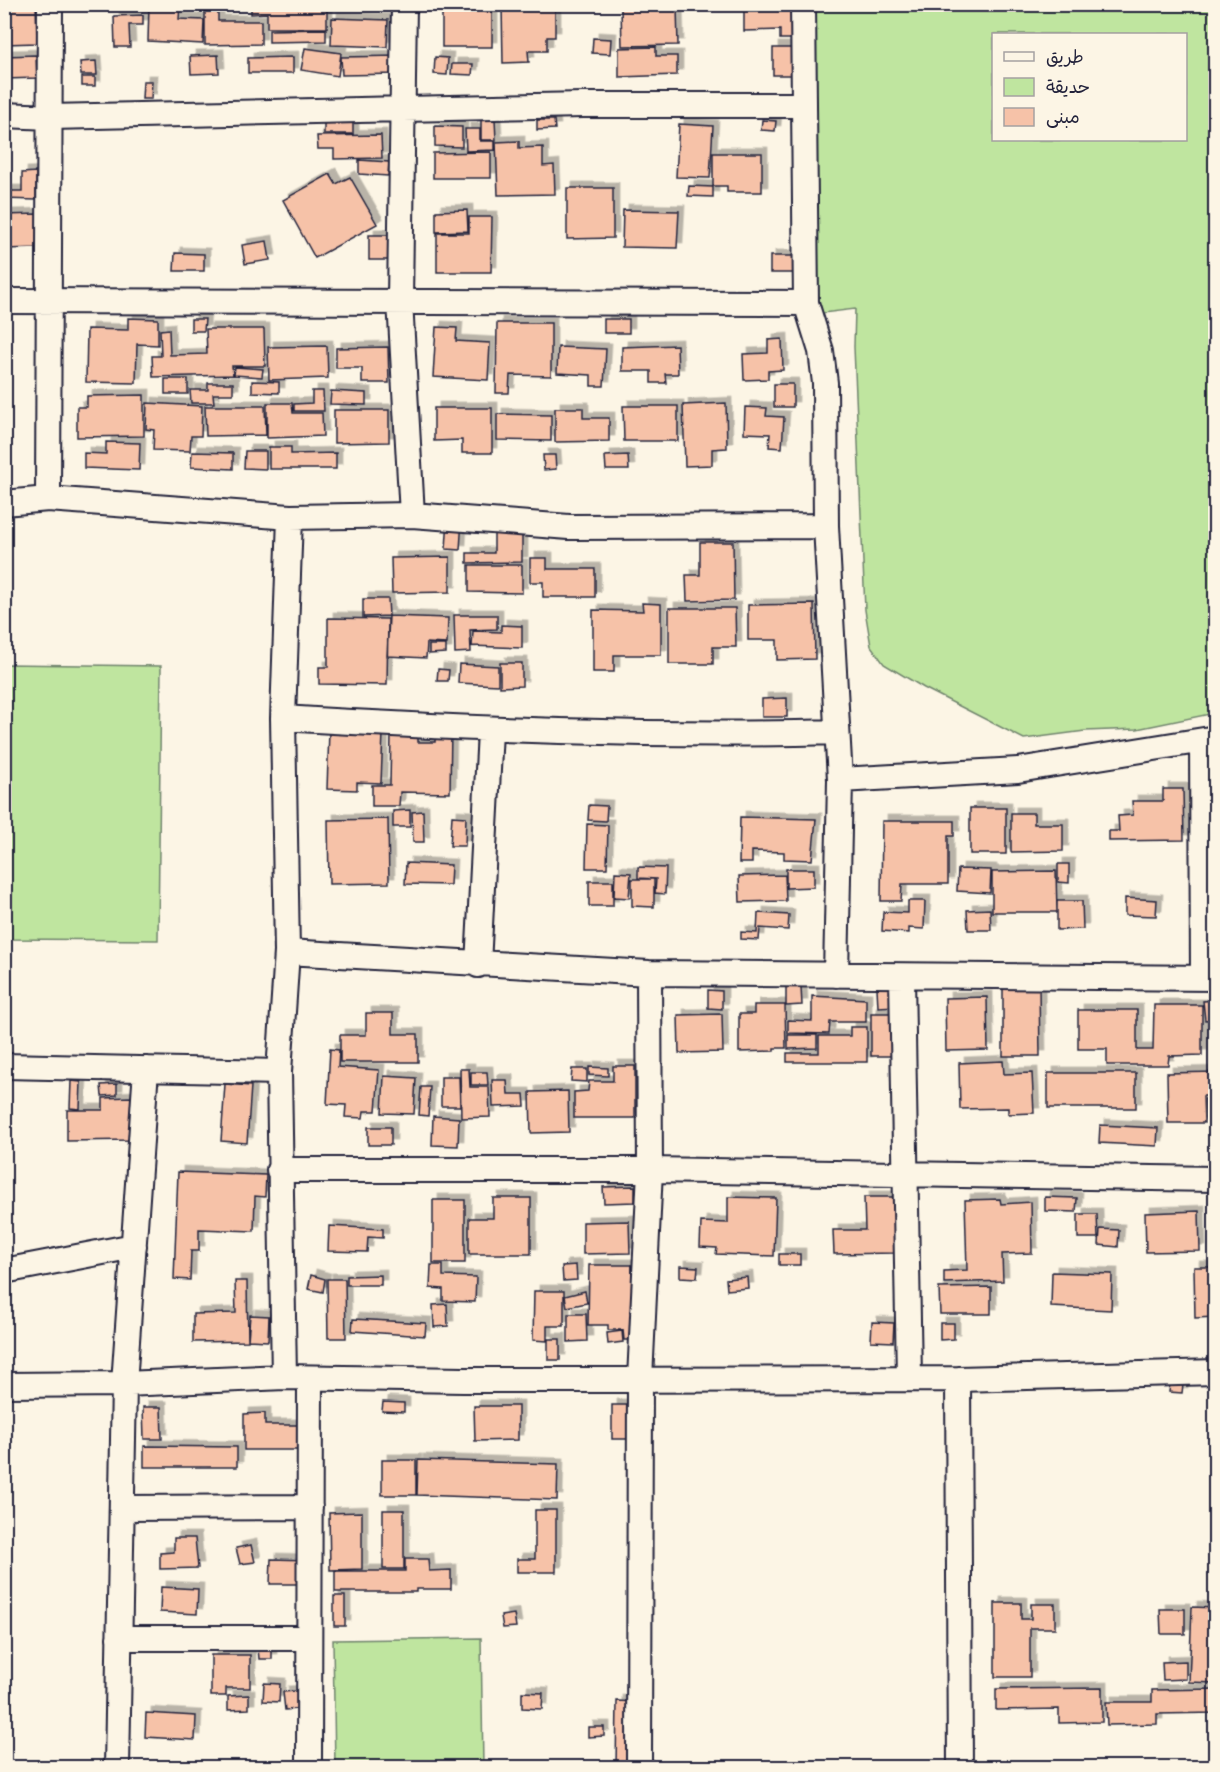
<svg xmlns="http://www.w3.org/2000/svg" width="1220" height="1772" font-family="'Architects Daughter','Playpen Sans Arabic',sans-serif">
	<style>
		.green { fill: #bfe59f; stroke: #70846d; stroke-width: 1.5; fill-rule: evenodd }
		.building { fill: #f6c2a8; stroke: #22223b; stroke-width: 1.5; filter: url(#shadow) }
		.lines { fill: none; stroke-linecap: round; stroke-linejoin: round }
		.minor-casing { stroke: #22223b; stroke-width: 28 }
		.minor { stroke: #fcf5e5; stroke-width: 24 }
	</style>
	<defs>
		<filter id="shadow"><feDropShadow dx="5.5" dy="-5.5" stdDeviation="0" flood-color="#0004"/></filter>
	</defs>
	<rect width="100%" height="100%" fill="#fcf5e5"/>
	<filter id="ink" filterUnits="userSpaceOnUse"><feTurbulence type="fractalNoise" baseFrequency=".0167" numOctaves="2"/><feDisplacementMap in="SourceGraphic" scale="12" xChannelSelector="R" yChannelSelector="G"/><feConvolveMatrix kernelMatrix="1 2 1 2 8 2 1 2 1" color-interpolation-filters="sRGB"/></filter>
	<g filter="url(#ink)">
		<!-- green -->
		<path class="green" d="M810,5H1215V713L1137,729L1085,731L1024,739L924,688L884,664L871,646L865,610L854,347L855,309L815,314ZM994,34H1186V140H994Z
			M5,664L161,666L158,940L5,939Z
			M481,1638L483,1767H335L333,1640Z"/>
		<!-- building -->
		<path class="building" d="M4,4H36L37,43L4,44Z
			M205,4H218V21H261V44L205,45Z
			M251,4L327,7V28H267V13L251,14Z
			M456,4H481V11H492V47H442V10H456Z
			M794,4L795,39H780V30L744,31V5Z
			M149,5L180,6L179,19L204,20L203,44L148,41Z
			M502,5H555V37H547V51H528L529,62L503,63Z
			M677,7L678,45L622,46L621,8Z
			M143,15V25H129L130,47H115L114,16Z
			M332,18L388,20L387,47L331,45Z
			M326,29V41L269,42V30Z
			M593,38L611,39L610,54L592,53Z
			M656,47V56H677V75L619,77V48Z
			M305,48L341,53L338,76L301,70Z
			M773,48H795V75H773Z
			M36,55L37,78L4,79V56Z
			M218,55L219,73L191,74L190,56Z
			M398,56V74L342,75L341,57Z
			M293,57V73H248V58Z
			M435,57L448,58L447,75L434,74Z
			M96,61L97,75H81L80,62Z
			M452,64H473L472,75L451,74Z
			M82,77H95V86H82Z
			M143,81H152L151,99H142Z
			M324,116H353V134H324Z
			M481,119H495L496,140H481Z
			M537,120H554L555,129L537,130Z
			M762,120L776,121L775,131L761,130Z
			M679,124L713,126L710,178L676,177Z
			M435,126L462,127V147L435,146Z
			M465,129H480V141H495V150L466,151Z
			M381,135L382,158L334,159V149H318L317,136Z
			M519,141V148L543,147V166L554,165L555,194L498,195L496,142Z
			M491,152V178H433V153Z
			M713,153H762V192H727V186H713Z
			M359,160L389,162L388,176L359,174Z
			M36,172V200L4,199V191H22V173Z
			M330,174L336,184L350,177L377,224L315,258L283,200Z
			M689,186L713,187V197L688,196Z
			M567,188H613V238L567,239Z
			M467,210L468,231L436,232V211Z
			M623,210L679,211L677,248L622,247Z
			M37,214L38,248L4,249V215Z
			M469,217H492L491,272H437V233H469Z
			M369,235H390L391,260H369Z
			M267,241L270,260L245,264L242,245Z
			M175,253L204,254V271H174Z
			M770,256H803V273H770Z
			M128,318L158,319V345L137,344L136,383L86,382L87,329L128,330Z
			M191,319H205L204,331H191Z
			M604,319H629V333H604Z
			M497,323H551V376L510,375L509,393H496Z
			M436,327L457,328L456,341L490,343L488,380L433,377Z
			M169,329L170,355L207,354L206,329H264L265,366H232L233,375L153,377L152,356H161L160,330Z
			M782,339L783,370L768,371V379L744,380L743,354L768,353V340Z
			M677,345L678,374H665L666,383H651V371H622V347Z
			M327,346L328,378L269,380L268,347Z
			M388,347L389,383H362V368H336V348Z
			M558,347L606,349L604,386H591V375L557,373Z
			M235,367L263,369L262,377L234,375Z
			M165,379H188V394H165Z
			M252,381L279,382V393L252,392Z
			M208,383H233V394H213L214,403H191L190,390H208Z
			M774,384H793V407H774Z
			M312,391H323L324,411H294V404L312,403Z
			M331,391L366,393V405L330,404Z
			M144,395V436L77,437V407H87V396Z
			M147,403L202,406L201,436H191L190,451L153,450L154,430L146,429Z
			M267,403H292L293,413H322L323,436L267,438Z
			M726,403L727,448L712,449V465L685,466L683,405Z
			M205,406H265L266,435L206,436Z
			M623,406H678V441H624Z
			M745,407L767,408L766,416L784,417L782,448L769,447L770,434L744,433Z
			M434,408H492V453H462V440L434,441Z
			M555,408H583V418H609V441L555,442Z
			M334,410H389V442L334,443Z
			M497,414L551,415V441L497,440Z
			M106,442L140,443L139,470L84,468V453L106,454Z
			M269,447H291V454L336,453V469H269Z
			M245,451H266V469L244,468Z
			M192,452L233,453V469L191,467Z
			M543,455H555L556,469L544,470Z
			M628,455L629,470H606L605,456Z
			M448,518L462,519L460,550L446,549Z
			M494,532H522V562L467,563V553H494Z
			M700,542H733L734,600L687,601L686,575H700Z
			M450,557V592L392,593L391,558Z
			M530,558H547V569H595V597H543V582H530Z
			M469,565H522V593L469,592Z
			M363,599H388L389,616L363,617Z
			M642,603L661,604V655H614V672H593V610L643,611Z
			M814,604L815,659L777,660V640H748V605Z
			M669,608H735L736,647H713V664H669Z
			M454,615H497V629L470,630L471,652L455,653Z
			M389,616L448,618L447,644L427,643L426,658L387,656Z
			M328,618L388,619L387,685L319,684V667H328Z
			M501,625L522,626V648L472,646L473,631L501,632Z
			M429,645H446V653L429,654Z
			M500,663H522V686L500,687Z
			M459,664L498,666V685L458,683Z
			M438,669L449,670L448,681H437Z
			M787,698V717H762V699Z
			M329,731L383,733L381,783L357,782V790L327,789Z
			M435,732H451L450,793L400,792L399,806H372V785H390L391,734H418V742H435Z
			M1163,789H1183L1184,840L1109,841V831H1119L1118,816L1133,815L1132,801H1163Z
			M589,805L607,806L606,821L588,820Z
			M970,808H1006V854H970Z
			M410,810V827H393V811Z
			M423,811L424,842H413L412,812Z
			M1011,813H1034V824H1063V851L1011,852Z
			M452,816L466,817L465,846H450Z
			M740,817L816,819L812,860L784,859V852L752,851V863H739Z
			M388,819L389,883L329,884L328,820Z
			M882,821H954V836H948V884H902L901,901H881Z
			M587,824L608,825L607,868H586Z
			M406,863L451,865L450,885L405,884Z
			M1058,864H1069V883L1058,882Z
			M638,867L666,868L665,894L655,893L656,879L638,878Z
			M786,869H814V887L786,888Z
			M958,869L991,870L990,893L957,891Z
			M1056,871L1057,912H992V872Z
			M615,872L631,873L629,898L614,897Z
			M785,875L786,901L740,902L739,876Z
			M632,879H654V907L632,906Z
			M589,881H613V906H589Z
			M1125,898L1157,900L1156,916L1125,915Z
			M908,901H925L924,929L909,928V933L882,931L883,912L908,913Z
			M1057,901H1082L1083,929L1057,930Z
			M990,909L991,930H968L967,910Z
			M758,913L789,915L788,930L760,928L759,940L741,939V932L757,933Z
			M1003,986H1039L1040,1056H1003Z
			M786,987H801L802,1005L786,1006Z
			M896,987L897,1006L878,1007L877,988Z
			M708,990L722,991V1009L708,1008Z
			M812,996L866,999V1022H830L829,1034L788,1033V1020L812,1021Z
			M987,997L988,1050L946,1051L945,998Z
			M1216,1000V1019L1205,1020L1203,1001Z
			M754,1005H785L786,1048H774V1051L739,1052V1014H754Z
			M1154,1005H1202V1055L1169,1056L1168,1065H1107V1049H1078V1010H1137V1050H1153Z
			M366,1013H393V1034H418V1062H340V1035H366Z
			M871,1013H895V1056H871Z
			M722,1014L723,1052L679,1053L678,1015Z
			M850,1027H867V1062H787V1053H819V1036H850Z
			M788,1035H817V1048L788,1049Z
			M330,1049L339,1050L338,1067L379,1070L376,1111H364L363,1118L345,1117L346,1105L327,1104Z
			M1003,1061L1004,1074L1032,1073L1034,1113L1008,1114V1108L960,1109L959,1063Z
			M613,1066H635V1118H574V1092L588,1091L589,1081H613Z
			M589,1067L608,1068V1076L589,1075Z
			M460,1069H469L470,1087H489L490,1117L461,1118Z
			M572,1069H587V1082L571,1081Z
			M471,1072H487L488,1085H471Z
			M1216,1072V1096H1203L1204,1123H1168L1167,1073Z
			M1048,1073H1136V1108H1048Z
			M384,1076L416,1078L414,1114L382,1113Z
			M441,1077H459L460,1106H441Z
			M492,1080H507L508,1094H524L525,1106L493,1107Z
			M71,1081L81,1082L80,1109L70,1108Z
			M117,1084V1095L102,1096L101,1085Z
			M225,1084L251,1086L247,1143L221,1141Z
			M421,1087H430L428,1116L419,1115Z
			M568,1091L569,1132L531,1133L530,1092Z
			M131,1097L132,1140L67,1141V1110H103V1098Z
			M1205,1099H1216V1119L1206,1120Z
			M433,1116L459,1118L458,1146L432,1145Z
			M1100,1125L1158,1128L1157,1146L1099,1143Z
			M368,1127H391V1145H368Z
			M178,1172L266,1175L265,1197L255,1196L254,1231L199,1229V1251H191L190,1280L174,1279Z
			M635,1186V1202L604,1203L603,1187Z
			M728,1197L776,1198L774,1256L716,1254L717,1248L700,1247L701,1222L728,1223Z
			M864,1197H894L895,1253L834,1254L833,1230H865Z
			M1045,1197L1077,1198L1076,1212L1045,1211Z
			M493,1198H531V1254H469V1218H493Z
			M1000,1199L1001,1204L1031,1202L1032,1253L1002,1254L1003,1281L944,1283V1271L967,1270L965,1200Z
			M433,1200H465V1263H433Z
			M1199,1211L1200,1251L1146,1252L1145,1213Z
			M1078,1214H1097L1098,1238H1078Z
			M629,1221L630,1253L583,1254V1222Z
			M329,1226L383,1229V1238L368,1237L367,1252L328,1251Z
			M1100,1229L1119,1230L1118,1247L1099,1245Z
			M779,1254H800V1265H779Z
			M431,1265H443V1276L476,1277L475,1302L443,1301V1289L430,1288Z
			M576,1265L577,1280L563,1281L562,1266Z
			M589,1265H632V1340H624L623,1330H608V1325H588Z
			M680,1266L698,1267L697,1278L680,1277Z
			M1194,1267H1216V1317L1195,1318Z
			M1052,1272L1112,1274L1111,1310L1051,1307Z
			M311,1275L325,1279L323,1292L308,1289Z
			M381,1275V1285H347V1276Z
			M747,1277L748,1288L727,1290L726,1279Z
			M327,1279H345L346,1338H328Z
			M235,1281H247L248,1341L193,1342V1314L236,1313Z
			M991,1287V1314H940L939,1288Z
			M534,1291H564V1326H547V1341L533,1340Z
			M585,1291L587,1303L567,1307L565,1296Z
			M447,1304L448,1326L434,1327L433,1305Z
			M568,1314H586L587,1341L568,1342Z
			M250,1315L269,1316L268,1341L248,1340Z
			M353,1319L426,1323L425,1336L352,1331Z
			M872,1322L894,1323L893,1342L871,1341Z
			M940,1323H954V1339L940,1340Z
			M622,1331L623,1342L608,1344L607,1333Z
			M548,1339H560V1360H548Z
			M1171,1375L1184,1377L1182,1393L1169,1392Z
			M383,1402L404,1403V1412L382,1411Z
			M612,1405H644L643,1439H612Z
			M474,1406H518V1440L475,1441Z
			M143,1407H161L162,1439H144Z
			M265,1413V1425H302V1450H244V1414Z
			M144,1446L237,1447V1467H144Z
			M382,1460H416V1495H382Z
			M418,1460L558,1464L557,1500L417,1495Z
			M383,1510H404V1569H383Z
			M535,1510H556V1572H517V1559H535Z
			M362,1512V1569L330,1570L329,1513Z
			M174,1538H195L198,1568L160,1569V1553L174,1552Z
			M251,1545L255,1562L240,1564L236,1548Z
			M271,1559L310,1560V1584H270Z
			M405,1559H428L429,1571L451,1570V1589H416V1592H335V1571H405Z
			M161,1587L198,1589L197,1614L160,1612Z
			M334,1596H345V1626H334Z
			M995,1603H1021V1619H1031V1604H1055V1628H1030V1677H995Z
			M1192,1607L1216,1608V1683L1189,1682Z
			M1160,1609H1185V1634H1161Z
			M514,1614L516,1627L503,1628L501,1616Z
			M272,1647V1659H259L258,1648Z
			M211,1655H250V1688H226V1696H211Z
			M1186,1661V1679L1163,1680L1162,1662Z
			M264,1683L280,1684L279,1702L263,1701Z
			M1102,1688V1722L1059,1723V1709L996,1710V1689Z
			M1216,1689V1713L1157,1714V1724L1107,1725L1106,1702H1152V1690Z
			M309,1690L311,1708L285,1710L283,1692Z
			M522,1692L543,1693L542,1709L522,1708Z
			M249,1695V1709L228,1710V1696Z
			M617,1701L636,1702L635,1768H616Z
			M146,1713L196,1716L195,1740L145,1737Z
			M588,1727H604V1736L588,1737Z"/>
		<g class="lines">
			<!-- minor casing -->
			<g class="minor-casing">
				<path id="minor" d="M404,4L400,301L412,515
					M803,4L806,303L821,351L825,383L826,526L840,780L1018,770L1216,738
					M4,115L50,117L583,105H802
					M4,301L806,303
					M48,499L50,4
					M4,503L48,499L290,517L412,515L569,527L826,526
					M283,718C468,729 652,737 837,732
					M1202,741L1203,978
					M287,952L649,973L1216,978
					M478,965L490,731
					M836,975L840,780
					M902,977L909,1378
					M4,1066L279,1072
					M279,1170H650L1216,1179
					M4,1271L134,1246
					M284,1377L279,1072L287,952L283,718L290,517
					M958,1379L960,1768
					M4,1385L124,1384L284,1377L463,1380L958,1379L1216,1372
					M122,1508L310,1507
					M119,1638H309
					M117,1768L124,1384L146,1069
					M309,1768L310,1379
					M639,1768L640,1379L650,1170L649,973"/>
			</g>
			<!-- minor -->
			<use href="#minor" class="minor"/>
		</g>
	</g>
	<!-- margin -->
	<rect width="1220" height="1772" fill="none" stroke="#fcf5e5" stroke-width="24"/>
	<rect x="12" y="12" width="1196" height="1748" fill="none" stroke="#22223b" stroke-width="2" filter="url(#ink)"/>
	<!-- legend -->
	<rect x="992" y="33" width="195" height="108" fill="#fcf5e5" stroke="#a5a1a1" stroke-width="1.5"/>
	<rect x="1004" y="52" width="30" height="9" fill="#fcf5e5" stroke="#a5a1a1" stroke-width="1.5"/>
	<text x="1046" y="63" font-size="18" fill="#22223b">طريق</text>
	<rect x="1004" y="78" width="30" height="18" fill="#bfe59f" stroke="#a5a1a1" stroke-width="1.5"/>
	<text x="1046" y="93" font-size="18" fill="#22223b">حديقة</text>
	<rect x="1004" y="108" width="30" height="18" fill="#f6c2a8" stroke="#a5a1a1" stroke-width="1.5"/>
	<text x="1046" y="123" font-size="18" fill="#22223b">مبنى</text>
</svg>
